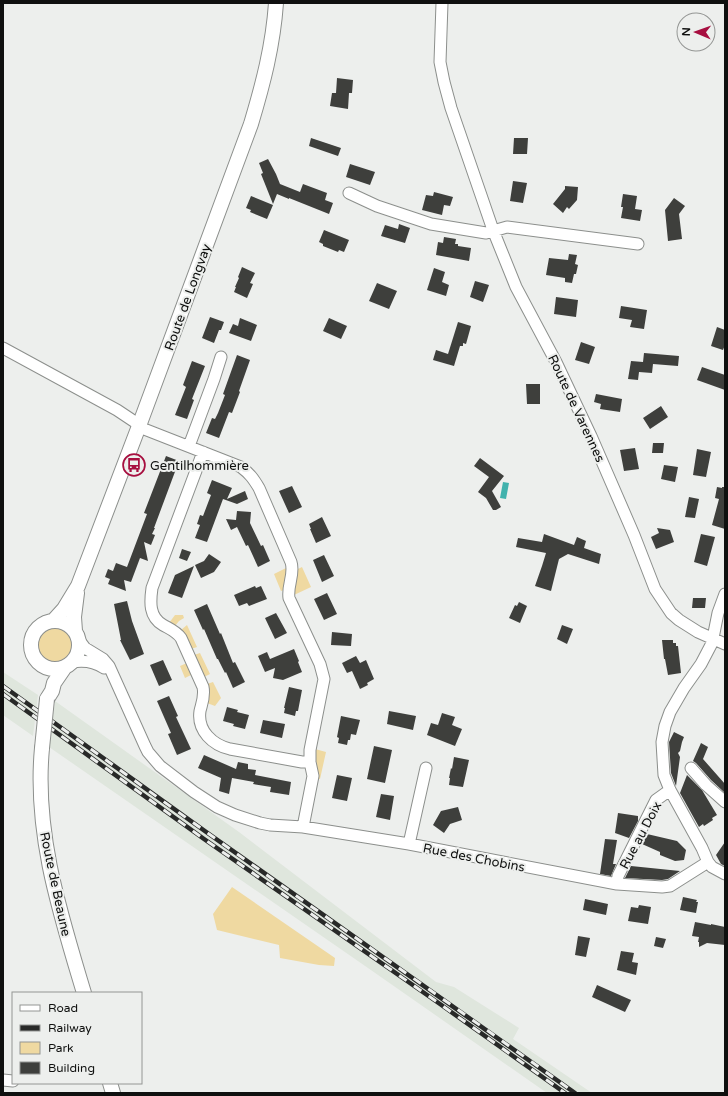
<svg xmlns="http://www.w3.org/2000/svg" width="728" height="1096" font-family="'Varela Round',sans-serif">
	<style>
		.built { fill: #dfe6dd }
		.green { fill: #efd9a1 }
		.water { fill: #41b2ad }
		.building { fill: #3e3f3c }
		.lines { fill: none; stroke-linecap: round; stroke-linejoin: round }
		.minor-casing { stroke: #8c8f8c; stroke-width: 13 }
		.tertiary-casing { stroke: #8c8f8c; stroke-width: 16 }
		.minor { stroke: #fff; stroke-width: 11 }
		.tertiary { stroke: #fff; stroke-width: 14 }
		.rail-casing { stroke: #282928; stroke-width: 4.5 }
		.rail { stroke: #edefed; stroke-width: 3; stroke-dasharray: 9; stroke-linecap: butt }
		.tertiary-bridge-casing { stroke: #8c8f8c; stroke-width: 16; stroke-linecap: butt }
		.tertiary-bridge { stroke: #fff; stroke-width: 14 }
		.labels { text-anchor: middle; stroke-width: 4; stroke-linejoin: round; paint-order: stroke }
		.street-label { font-size: 13px; fill: #0f100f; stroke: #edefed }
		.poi-label { font-size: 13px; fill: #0f100f; stroke: #edefed; text-anchor: start }
	</style>
	<rect width="100%" height="100%" fill="#edefed"/>
	<!-- built -->
	<path class="built" d="M3,672L38,695L33,736L3,715Z
		M55,701L239,832L436,982L454,987L519,1028L513,1039L592,1093H547L368,968L49,747Z"/>
	<!-- green -->
	<path class="green" d="M288,567L284,590L281,591L274,574Z
		M302,567L311,587L294,595L293,590L298,569Z
		M175,615H183L184,618L179,621L175,626L169,623Z
		M187,625L197,647L191,649L181,630Z
		M35 645a19 19 0 1 1 38 0a19 19 0 1 1-38 0Z
		M200,653L210,674L204,677L194,655Z
		M187,663L193,674L185,678L180,666Z
		M213,682L221,698L215,706L207,703V684Z
		M315,749L326,752L320,779L317,778C318,768 315,759 315,749Z
		M232,887L335,958L334,966L319,965L280,958L279,945L217,930L213,914Z"/>
	<!-- water -->
	<path class="water" d="M503,482L509,483L506,499L500,498Z"/>
	<!-- building -->
	<path class="building" d="M337,78L353,80L352,93H349L348,109L330,106L332,93H336Z
		M311,138L341,148L338,156L309,146Z
		M514,138H528L527,154H513Z
		M268,159L276,174L280,184L300,192L303,184L327,193L325,200L333,203L329,214L289,198V199L277,194L273,204L261,174L263,173L259,163Z
		M350,164L375,172L370,185L346,177Z
		M513,181L527,183L523,203L510,201Z
		M565,186L578,187L577,200L569,209L567,207L563,213L553,204L565,189Z
		M434,192L453,197L450,206L444,205L442,215L422,210L426,195L433,196Z
		M623,194L637,196L635,209L642,210L640,221L621,218L623,207H621Z
		M251,196L273,205L267,219L250,212L251,210L246,208Z
		M674,198L685,206L679,214L682,239L668,241L665,210Z
		M399,224L410,228L405,243L381,236L385,225L398,229Z
		M324,230L349,240L344,252L339,250L338,252L323,246V244L319,242Z
		M444,237L456,239L455,244H458V246L471,248L469,261L436,255L438,242L443,243Z
		M569,254L577,255L575,264L578,265L576,274H574L572,283L565,282V278L546,275L549,258L568,260Z
		M242,267L255,273L250,283L253,284L247,298L234,292L236,287H235L239,278L238,277Z
		M434,268L445,272L442,282L449,285L446,296L427,290Z
		M475,281L489,285L483,302L470,297Z
		M377,283L397,291L389,309L369,301Z
		M556,297L578,300L576,317L554,314Z
		M621,306L647,310L644,329L630,327L632,320L619,318Z
		M210,317L224,322L221,330H219L214,343L202,338Z
		M240,318L257,325L251,341L229,333L233,324L238,326Z
		M329,318L347,326L341,339L323,331Z
		M458,322L471,326L466,344L463,343V346H460L454,366L433,360L436,350L448,354Z
		M717,327L725,330V345L723,350L711,346Z
		M581,342L595,347L589,364L575,360Z
		M644,353L679,356L678,366L653,364L652,373L639,372L638,380L628,379L631,361L643,362Z
		M237,355L250,360L239,391L240,392L232,413L229,412L219,438L206,433L212,418L215,419L218,413L225,395L223,394Z
		M192,361L205,366L192,399L194,400L187,419L175,415L186,387L183,385Z
		M702,367L725,375V390L697,380Z
		M526,384H540V404H527Z
		M596,394L622,399L620,412L600,409L601,404L594,402Z
		M661,406L668,417L650,429L643,418Z
		M653,443H664L663,453H652Z
		M635,448L639,469L624,471L620,450Z
		M697,449L711,452L706,477L693,475Z
		M166,456L179,461L154,528H155L152,534L155,535L151,545L144,542L148,561L140,558L131,582L124,580L126,591L108,584L110,579L105,577L108,569L113,571L116,563L127,567L147,514L144,513Z
		M480,458L504,476L492,491L501,507L496,510H493L486,498L478,492L489,477L474,466Z
		M664,465L678,467L675,482L661,479Z
		M212,480L232,488L227,499L245,491L248,499L237,504L223,499L207,542L195,538L200,525L197,524L200,515L203,516L211,495L207,493Z
		M292,486L302,507L289,513L279,491Z
		M717,487L722,488V487H725V529L712,525L719,499L715,498Z
		M689,497L699,499L695,518L685,517Z
		M237,511L251,512L250,523L261,546L263,545L270,561L258,567L248,545L246,546L237,527L231,530L226,519L236,520Z
		M322,517L331,536L316,543L310,529H311L309,524Z
		M657,528L670,530L674,542L656,549L651,537L659,533Z
		M544,534L574,545L577,537L586,541L584,548L601,554L599,564L568,554L559,559L551,591L535,586L542,566L546,553L516,547L518,538L542,542Z
		M701,534L715,537L707,566L694,562Z
		M182,549L191,552L187,561L179,558Z
		M209,554L221,562L214,572L201,578L195,565L204,561Z
		M324,555L334,576L322,582L313,560Z
		M194,566L182,598L168,593L175,575Z
		M255,586L256,588L261,586L267,599L249,606L247,603L239,606L234,595Z
		M327,593L337,614L324,620L314,599Z
		M693,598H706L705,608H692Z
		M127,601L132,621L144,654L130,660L120,640H121L114,604Z
		M519,602L527,606L520,623L509,618L515,605L517,606Z
		M207,604L220,634L221,633L233,663L235,662L245,682L233,688L226,672L225,673L218,659H217L204,629L203,630L194,610Z
		M276,613L287,633L275,639L265,618Z
		M562,625L573,629L567,644L557,639Z
		M332,632L352,634L351,646L331,645Z
		M662,640H673V643H676V646H678L681,673L668,675L665,659H664Z
		M294,649L299,661L298,662L302,672L283,680L273,678L275,668L265,672L258,656L267,652L270,659Z
		M356,656L360,663L366,660L374,679L367,683L368,685L360,689L352,671L347,673L342,663Z
		M163,660L172,680L159,686L150,665Z
		M289,687L302,690L298,711H296L295,716L284,713L285,708H284Z
		M169,696L178,716L176,717L191,749L177,755L168,734L171,733L157,701Z
		M227,707L238,710L237,712L249,715L245,729L233,726L234,724L223,721Z
		M389,711L416,716L413,730L387,724Z
		M442,713L455,717L452,725L462,729L455,746L427,735L431,723L438,725Z
		M341,716L360,720L356,735L351,734L350,740H348L347,745L338,743L339,738L337,737Z
		M263,720L285,724L282,738L260,733Z
		M674,732L684,737L682,742L680,751L678,753L680,757L676,786L671,773L669,742Z
		M701,743L708,747L703,759L725,784V793L711,780L696,763L693,761Z
		M374,746L392,750L385,783L367,779Z
		M204,755L236,769L238,762L248,764V769L256,770L255,775L291,782L289,795L270,792L271,787L253,784L254,782L232,778L229,794L219,791L221,778L198,768Z
		M454,757L469,760L463,787L449,785L450,778H449L451,768L452,769Z
		M337,775L352,778L347,801L332,798Z
		M687,775L702,790L717,815L712,818L713,820L704,826L703,824L699,827L680,793Z
		M381,794L394,796L390,820L376,817Z
		M458,807L462,820L450,824L444,833L433,825L441,811Z
		M618,813L638,816V821L629,838L615,833Z
		M647,834L677,841L686,850L684,860L675,861L660,855V852L642,844Z
		M605,839L617,840L613,864H616L611,876L600,874Z
		M725,842V866L721,864L716,855Z
		M631,866L680,871L668,879L662,880L625,878Z
		M683,897L697,900L696,902H698L696,913L680,910Z
		M585,899L608,904L606,915L583,910Z
		M639,905L651,907L648,924L628,921L631,907L638,908Z
		M695,922L711,925V924L725,927V945L707,943L699,947V942H698L699,937L692,936Z
		M578,936L590,938L586,957L575,955Z
		M656,937L666,939L663,948L654,946Z
		M621,951L634,953L632,962L638,963L636,975L617,970Z
		M597,985L631,1000L625,1012L592,997Z"/>
	<g class="lines">
		<!-- minor casing -->
		<g class="minor-casing">
			<path id="minor" d="M442,3L440,62L444,82L451,108L493,230L516,287L556,362L591,436L634,535L655,589L671,613L679,620L698,632L725,644
				M349,193L377,206L431,224L486,233L507,227L638,244
				M3,348L117,410L135,422L144,429L241,467C250,474 253,478 259,488L291,562C295,574 287,585 289,598L320,664L324,679L310,750V762L313,776L303,827
				M189,446L214,379L221,357
				M203,452L152,588C150,602 149,617 163,625C170,629 176,631 181,638L203,687C205,696 202,703 200,711C197,731 213,745 230,749L302,762H310
				M725,594L718,613L712,643L701,664L684,688L670,712L665,726L662,742L664,775L670,790L702,848L708,862L712,867L725,874
				M79,640L85,648L103,659L109,666L145,746L148,752L160,766L194,792L217,807L235,815L260,823L270,825L303,827L409,844L617,884L662,887L670,886L708,862
				M72,662C84,660 94,661 104,668
				M691,768L706,785L725,802
				M409,844L426,768
				M617,884L618,876L656,800L670,790
				M3,1080L13,1081"/>
		</g>
		<!-- tertiary casing -->
		<g class="tertiary-casing">
			<path id="tertiary" d="M54,620L64,609L78,586L139,426L251,124C263,84 273,46 276,3
				M31 645a24 24 0 1 1 48 0a24 24 0 1 1-48 0Z
				M75,631L74,617L77,593
				M47,699L52,691L54,683L65,667
				M42,748C34,833 60,913 84,993
				M110,1083L113,1093"/>
		</g>
		<!-- minor -->
		<use href="#minor" class="minor"/>
		<!-- tertiary -->
		<use href="#tertiary" class="tertiary"/>
		<!-- rail casing -->
		<g class="rail-casing">
			<path id="rail" d="M3,686C72,735 140,785 209,834C331,921 454,1006 575,1093
				M3,694L204,839L440,1004L565,1093"/>
		</g>
		<!-- rail -->
		<use href="#rail" class="rail"/>
		<!-- tertiary-bridge casing -->
		<g class="tertiary-bridge-casing">
			<path id="tertiary-bridge" d="M42,748L47,699"/>
		</g>
		<!-- tertiary-bridge -->
		<use href="#tertiary-bridge" class="tertiary-bridge"/>
	</g>
	<!-- icons -->
	<defs>
		<g id="bus-ring" transform="scale(1.15)"><circle r="9.5" fill="#edefed" stroke="#a70f40" stroke-width="1.5"/><path d="M-5-6H5V4H4V6H2V4H-2V6H-4V4H-5ZM-3.5-4V0h7V-4ZM-3.5 1.2v1.5H-2V1.2ZM2 1.2v1.5H3.5V1.2Z" fill="#a70f40"/></g>
	</defs>
	<g fill-rule="evenodd">
		<use href="#bus-ring" x="134" y="465"/>
	</g>
	<g class="labels">
		<!-- street labels -->
		<g class="street-label">
			<text transform="translate(187 297) rotate(-70)" y="5">Route de Longvay</text>
			<text transform="translate(577 408) rotate(65)" y="5">Route de Varennes</text>
			<text transform="translate(640 835) rotate(-62)" y="5">Rue au Doix</text>
			<text transform="translate(474 857) rotate(11)" y="5">Rue des Chobins</text>
			<text transform="translate(56 884) rotate(78)" y="5">Route de Beaune</text>
		</g>
		<!-- poi labels -->
		<g class="poi-label">
			<text x="150" y="470">Gentilhommière</text>
		</g>
	</g>
	<!-- border -->
	<rect width="728" height="1096" fill="none" stroke="#0f100f" stroke-width="8"/>
	<!-- legend -->
	<rect x="12" y="992" width="130" height="92" fill="#edefed" stroke="#949694"/>
	<rect x="20" y="1005" width="20" height="6" fill="#ffffff" stroke="#949694"/>
	<text x="48" y="1012" font-size="12" fill="#0f100f">Road</text>
	<rect x="20" y="1025" width="20" height="6" fill="#282928" stroke="#949694"/>
	<text x="48" y="1032" font-size="12" fill="#0f100f">Railway</text>
	<rect x="20" y="1042" width="20" height="12" fill="#efd9a1" stroke="#949694"/>
	<text x="48" y="1052" font-size="12" fill="#0f100f">Park</text>
	<rect x="20" y="1062" width="20" height="12" fill="#3e3f3c" stroke="#949694"/>
	<text x="48" y="1072" font-size="12" fill="#0f100f">Building</text>
	<!-- north arrow -->
	<g transform="translate(696 32) rotate(272)"><circle r="19" fill="#edefed" stroke="#949694"/>
	<path d="M0-3L7 15L0 10L-7 15Z" fill="#a70f40"/>
	<text y="-6" font-size="11" font-weight="bold" text-anchor="middle" fill="#0f100f">N</text>
	</g>
</svg>
